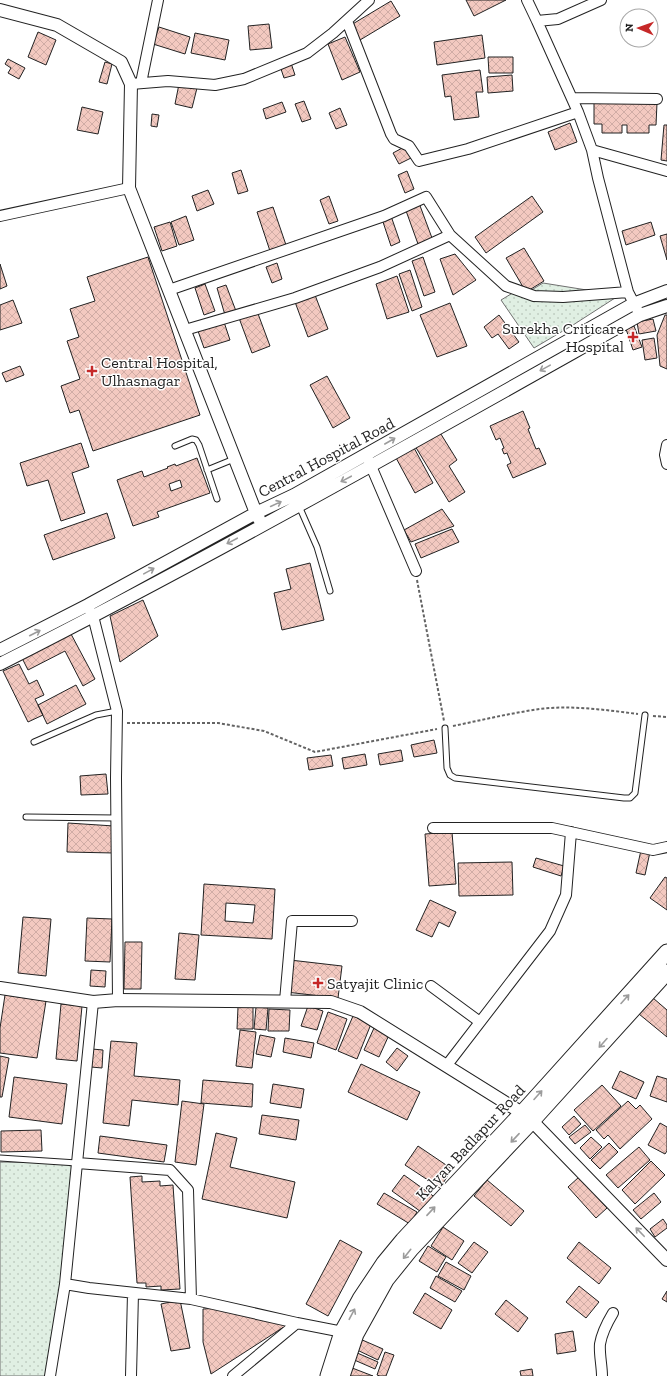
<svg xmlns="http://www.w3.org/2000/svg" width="667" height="1376" font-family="'Zilla Slab',serif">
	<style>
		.grass { fill: url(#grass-dots); stroke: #6f6f6f }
		.building { fill: url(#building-cross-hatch); stroke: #222; fill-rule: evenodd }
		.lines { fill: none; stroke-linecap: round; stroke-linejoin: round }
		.service-casing { stroke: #222; stroke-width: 7 }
		.minor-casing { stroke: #222; stroke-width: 12 }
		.tertiary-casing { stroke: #222; stroke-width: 14 }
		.primary-casing { stroke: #222; stroke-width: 17 }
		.path { stroke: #646464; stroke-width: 2; stroke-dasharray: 3 2; stroke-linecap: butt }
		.service { stroke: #fff; stroke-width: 5 }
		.minor { stroke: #fff; stroke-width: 10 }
		.tertiary { stroke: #fff; stroke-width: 12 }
		.primary { stroke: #fff; stroke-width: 15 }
		.oneway { stroke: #9c9c9c }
		.poi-dot { fill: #c62828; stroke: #fff; stroke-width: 1.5 }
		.labels { text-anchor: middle; stroke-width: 3; stroke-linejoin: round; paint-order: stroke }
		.poi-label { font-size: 16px; fill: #222; stroke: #fff; text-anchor: start }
		.street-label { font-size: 16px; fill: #222; stroke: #fff }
	</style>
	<defs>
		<pattern id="grass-dots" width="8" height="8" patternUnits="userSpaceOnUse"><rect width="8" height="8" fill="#e0efe3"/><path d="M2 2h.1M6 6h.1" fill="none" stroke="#c0cdc2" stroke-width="1.8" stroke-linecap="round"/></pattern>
		<pattern id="building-cross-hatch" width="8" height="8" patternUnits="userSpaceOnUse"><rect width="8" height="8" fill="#f3c9c0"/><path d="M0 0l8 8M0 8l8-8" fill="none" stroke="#d0aca5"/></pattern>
	</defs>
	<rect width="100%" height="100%" fill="#fff"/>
	<!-- grass -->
	<path class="grass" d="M543,283L593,291L615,298L573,325L534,348L501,300L521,288L525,294Z
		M0,1162L77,1163L49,1376H0Z"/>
	<!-- building -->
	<path class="building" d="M466,0H506L474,16Z
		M391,1L400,16L360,40L351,25Z
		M269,24L272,48L250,50L248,26Z
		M159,27L190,37L185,54L153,44Z
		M38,32L56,40L46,65L28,57Z
		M195,33L229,40L225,60L191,53Z
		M482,35L485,58L437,65L434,42Z
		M345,37L360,72L342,80L328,44Z
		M488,57H513V73H489Z
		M8,59L25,68L19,79L8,73L11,68L5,64Z
		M105,62L112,64L107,84L99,82Z
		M291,63L295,75L284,78L280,66Z
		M480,70L483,92H476L479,117L454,120L451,96L445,97L442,75Z
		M512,75L513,91L488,93L487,77Z
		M179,84L197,88L192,108L175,104Z
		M304,101L311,119L302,122L295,104Z
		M282,102L286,112L266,119L263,109Z
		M594,103H657L656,125H649V133H627V125H622V133H602V124H594Z
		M82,107L103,112L98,134L77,130Z
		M340,108L347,125L336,129L329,113Z
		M152,114L159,115L157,127L151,126Z
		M570,123L577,142L555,150L548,132Z
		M664,125H667V161L661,160Z
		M406,146L411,158L399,164L393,153Z
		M241,170L248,191L238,194L232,173Z
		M407,171L414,189L405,193L398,175Z
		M208,190L214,204L197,211L192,196Z
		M329,196L338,221L329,224L320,200Z
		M532,196L543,212L486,253L475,237Z
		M419,203L432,238L418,244L405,208Z
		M273,207L286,245L270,251L257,212Z
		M186,216L194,240L179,245L171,222Z
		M391,216L400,242L391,246L382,219Z
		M170,222L177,246L162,251L154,227Z
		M651,222L655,235L626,245L622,231Z
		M667,234V260L660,236Z
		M524,248L544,281L526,292L506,258Z
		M455,254L476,280L453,295L440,259Z
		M148,257L200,415L93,451L79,410L70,413L61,386L80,379L67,341L79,337L70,309L95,301L87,277Z
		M423,257L435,292L424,296L412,261Z
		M277,263L282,279L272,283L266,267Z
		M0,264L7,286L0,289Z
		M410,270L422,307L412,311L399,274Z
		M397,276L409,312L387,319L376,284Z
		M205,284L215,311L204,315L195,288Z
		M226,285L236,311L225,315L217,288Z
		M315,295L328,329L308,337L295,302Z
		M13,300L22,323L0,330V305Z
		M450,303L467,346L437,357L420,315Z
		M257,311L270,346L252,353L239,318Z
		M499,315L519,342L509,349L498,334L492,338L484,327Z
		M665,315H667V369L660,366L657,335Z
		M653,319L656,331L639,334L637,322Z
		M224,322L230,340L204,348L198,331Z
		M634,326L642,347L633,350L626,329Z
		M654,338L657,358L645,360L642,340Z
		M20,366L24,375L6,382L2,373Z
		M327,376L350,418L333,428L310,385Z
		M523,411L530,428L528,429L536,449L539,448L546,464L513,478L507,465L511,463L507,453L504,454L502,449L504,448L500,438L496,440L490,426Z
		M439,431L457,460L449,466L465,492L449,502L415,446Z
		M81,443L89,467L72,473L85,513L61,521L48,480L27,486L20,463Z
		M413,446L433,483L415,493L395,456Z
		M197,458L210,493L157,512L159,517L133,526L117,480L142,471L144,477L168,468L167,467L175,464L176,466ZM180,480L182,487L171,491L169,484Z
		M442,509L454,526L411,542L404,530Z
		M107,513L115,538L53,560L44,535Z
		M452,529L459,542L421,558L415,544Z
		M310,563L324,620L282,630L274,593L291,589L286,569Z
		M143,600L158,636L120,662L110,616Z
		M68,632L71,634L95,679L83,686L65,651L28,670L21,656Z
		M19,664L29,684L37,680L44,695L35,699L43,715L28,722L3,671Z
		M76,685L86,704L47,724L38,705Z
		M434,740L437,753L414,757L411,745Z
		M401,750L403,761L380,765L378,754Z
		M365,754L367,765L344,769L342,758Z
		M331,755L333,766L309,770L307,758Z
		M106,774L108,794L81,795L80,776Z
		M68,823L114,826V853L67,852Z
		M452,832L456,884L429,886L425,834Z
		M641,850L650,852L645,875L636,873Z
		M536,858L564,866L561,876L533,867Z
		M512,862L513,895L459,896L458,863Z
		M665,877L667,878V910L650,898Z
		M204,884L275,889L272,939L201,935ZM226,903L255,905L253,923L225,921Z
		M430,900L456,912L449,927L439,922L432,937L416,930Z
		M23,917L51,919L46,976L18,973Z
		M87,918L112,919L110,962L85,961Z
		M179,933L199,935L195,980L175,979Z
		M125,942H142L141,989H124Z
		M290,960L342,966L338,998L286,992Z
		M91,970L106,971L105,987L90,986Z
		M5,995L46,1001L37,1058L0,1053V1028Z
		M653,998L667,1010V1037L639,1014Z
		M61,1004L82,1006L77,1061L56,1059Z
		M308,1006L323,1011L317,1030L301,1026Z
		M238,1007H253V1029H237Z
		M256,1007L268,1008L266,1030L254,1029Z
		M269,1009L290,1010L289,1031H268Z
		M328,1012L347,1019L336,1050L317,1043Z
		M353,1016L371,1024L357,1059L338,1051Z
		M374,1028L389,1035L379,1057L364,1050Z
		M240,1030L256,1032L252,1068L236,1066Z
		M260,1035L275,1038L271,1057L256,1054Z
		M285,1038L314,1043L311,1058L283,1052Z
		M111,1041L137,1043L134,1076L180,1080L178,1105L132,1100L129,1126L103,1123Z
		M397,1048L408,1056L397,1071L386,1062Z
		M92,1049L103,1050L102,1068L91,1067Z
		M0,1056L9,1058L2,1097H0Z
		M361,1064L420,1092L407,1120L348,1092Z
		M620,1071L644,1082L636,1099L612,1088Z
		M657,1076L667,1079V1102L650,1096Z
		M14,1077L67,1084L62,1124L9,1117Z
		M203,1080L253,1084L252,1107L201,1103Z
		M273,1084L304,1089L301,1108L270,1103Z
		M602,1085L621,1106L593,1131L574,1110Z
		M182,1101L204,1104L196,1165L175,1162Z
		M628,1101L636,1109L640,1105L652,1119L620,1149L608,1135L604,1139L596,1130Z
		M262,1115L299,1120L296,1140L259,1134Z
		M574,1116L581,1124L569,1135L562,1127Z
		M660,1123L667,1127V1151L665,1154L648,1145Z
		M585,1125L591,1132L575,1144L569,1137Z
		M41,1130L42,1151L1,1152V1131Z
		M216,1133L237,1138L230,1167L295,1182L287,1218L202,1199Z
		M100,1136L167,1145L164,1162L98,1153Z
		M591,1137L602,1147L590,1159L580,1148Z
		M609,1143L618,1152L600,1169L591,1160Z
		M418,1146L452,1169L440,1188L405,1165Z
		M639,1147L650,1160L618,1188L606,1175Z
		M651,1161L665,1175L635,1204L622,1190Z
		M404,1175L436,1198L424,1214L392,1191Z
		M142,1176V1182L160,1181V1186L173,1185L180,1289L161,1290V1286L146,1287V1283H137L130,1177Z
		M579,1177L607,1208L596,1218L568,1187Z
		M487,1180L524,1211L511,1226L474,1196Z
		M384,1193L417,1212L410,1224L377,1204Z
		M654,1193L661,1202L641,1219L633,1210Z
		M663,1219L667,1225V1228L655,1237L650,1229Z
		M443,1227L464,1241L452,1260L431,1246Z
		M340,1240L362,1252L328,1316L306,1304Z
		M474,1242L488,1252L472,1273L458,1263Z
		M579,1242L611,1268L599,1284L567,1258Z
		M428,1246L446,1257L437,1272L419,1261Z
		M446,1262L471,1276L464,1290L438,1276Z
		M436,1276L462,1291L455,1302L430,1288Z
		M579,1286L599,1302L586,1318L566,1302Z
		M667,1291V1302L662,1299Z
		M425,1293L452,1310L441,1329L413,1313Z
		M180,1300L190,1348L171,1351L161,1304Z
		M506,1300L528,1318L518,1332L495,1314Z
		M222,1308L290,1323L211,1374L203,1342V1309Z
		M573,1331L576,1351L557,1354L555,1334Z
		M360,1339L383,1349L378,1360L355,1349Z
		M355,1352L378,1362L375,1369L352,1359Z
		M385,1352L394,1355L386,1376H380L377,1375Z
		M347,1366L373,1376H343Z
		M532,1369L533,1376H521L520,1371Z"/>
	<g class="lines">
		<!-- service casing -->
		<g class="service-casing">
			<path id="service" d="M175,446L192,439L196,440L199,445L217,499
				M207,470L234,459
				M299,506L317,547L330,591
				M445,728L447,768L450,775L455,778L624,798H630L635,793L645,715
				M34,742L96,715L117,711
				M26,817L116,818
				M0,1158L77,1163"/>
		</g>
		<!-- minor casing -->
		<g class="minor-casing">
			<path id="minor" d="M527,0L537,21L558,19L601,0
				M347,21L391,134L394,139L409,146L419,161L468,149L578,112
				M537,21L578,112L592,150L598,178L628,292L640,315
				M141,83L158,0
				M131,84L168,81L215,85L244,79L307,53L333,33L369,0
				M572,98L657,99
				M592,150L667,171
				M0,216L129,188
				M169,290L384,216L426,197L450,235L506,286L534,296L563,297L628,292
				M185,330L295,298L380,267L450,235
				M667,445L665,455L667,464
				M368,459L416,571
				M90,611L93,616L117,711L116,778L118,1000
				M433,828H552L653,850L667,847
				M431,986L480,1022
				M285,1001L292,921H352
				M447,1065L550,931L566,895L571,832
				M77,1163L170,1170L188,1190L191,1299L297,1323
				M65,1284L89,1288L191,1299
				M50,1376L65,1284L93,1002
				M131,1376L133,1293
				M233,1376L297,1323L348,1333
				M602,1376C602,1366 599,1353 600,1344C602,1332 607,1323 613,1313"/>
		</g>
		<!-- tertiary casing -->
		<g class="tertiary-casing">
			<path id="tertiary" d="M0,10L57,25L121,62L131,84L129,188L256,513L259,519
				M0,650L88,605L256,513L294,495L633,304L667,291
				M0,664C217,554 428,434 640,315L667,306
				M0,988L93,1002L118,1000L331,1002L360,1012L522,1113L532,1121L667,1260"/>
		</g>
		<!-- primary casing -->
		<g class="primary-casing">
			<path id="primary" d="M328,1376L342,1332L360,1299L384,1263L403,1240L522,1113L667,952
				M342,1376L356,1334L386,1280L411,1249L532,1121L667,972"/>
		</g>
		<!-- path -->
		<path class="path" d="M417,580L444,721
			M653,716L667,717
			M127,723H218L264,731L315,752L437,729
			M453,726C482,720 511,713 540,709C572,705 606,710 638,714"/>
		<!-- service -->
		<use href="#service" class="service"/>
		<!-- minor -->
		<use href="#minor" class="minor"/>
		<!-- tertiary -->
		<use href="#tertiary" class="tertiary"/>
		<!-- primary -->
		<use href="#primary" class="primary"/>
	</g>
	<!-- one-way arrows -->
	<defs><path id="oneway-shaft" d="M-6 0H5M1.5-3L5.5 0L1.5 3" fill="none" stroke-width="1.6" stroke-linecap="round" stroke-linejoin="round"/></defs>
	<g class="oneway">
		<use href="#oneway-shaft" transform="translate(545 368) rotate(151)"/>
		<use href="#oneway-shaft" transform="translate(390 441) rotate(-30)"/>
		<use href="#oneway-shaft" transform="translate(346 479) rotate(152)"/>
		<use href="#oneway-shaft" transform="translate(276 504) rotate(-25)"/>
		<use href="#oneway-shaft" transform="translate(232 541) rotate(152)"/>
		<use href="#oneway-shaft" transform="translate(149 571) rotate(-29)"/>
		<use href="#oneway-shaft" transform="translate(35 633) rotate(-27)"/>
		<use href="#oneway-shaft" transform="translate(625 999) rotate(-48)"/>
		<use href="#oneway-shaft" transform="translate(603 1043) rotate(132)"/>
		<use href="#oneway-shaft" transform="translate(538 1095) rotate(-48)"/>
		<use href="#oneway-shaft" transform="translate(515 1138) rotate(133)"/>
		<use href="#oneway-shaft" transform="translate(431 1211) rotate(-47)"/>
		<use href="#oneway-shaft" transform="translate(640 1232) rotate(-134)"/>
		<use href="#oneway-shaft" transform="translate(407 1254) rotate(129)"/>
		<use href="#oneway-shaft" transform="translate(352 1314) rotate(-62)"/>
	</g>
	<!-- markers -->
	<g class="poi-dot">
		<path d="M631 331h4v4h4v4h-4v4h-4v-4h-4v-4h4z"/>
		<path d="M90 365h4v4h4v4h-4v4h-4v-4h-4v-4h4z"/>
		<path d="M316 977h4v4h4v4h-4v4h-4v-4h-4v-4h4z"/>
	</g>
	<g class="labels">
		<!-- poi labels -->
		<g class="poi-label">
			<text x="624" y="334" text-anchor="end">Surekha Criticare<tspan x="624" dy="18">Hospital</tspan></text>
			<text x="101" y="368">Central Hospital,<tspan x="101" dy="18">Ulhasnagar</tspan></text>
			<text x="327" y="989">Satyajit Clinic</text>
		</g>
		<!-- street labels -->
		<g class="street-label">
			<text transform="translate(326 457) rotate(-28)" y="6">Central Hospital Road</text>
			<text transform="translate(470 1142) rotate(-47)" y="6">Kalyan Badlapur Road</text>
		</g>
	</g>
	<!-- north arrow -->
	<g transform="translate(639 28) rotate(272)"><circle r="19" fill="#ffffff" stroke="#a7a7a7"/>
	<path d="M0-3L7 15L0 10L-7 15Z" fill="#c62828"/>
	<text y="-6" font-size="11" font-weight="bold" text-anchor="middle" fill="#222222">N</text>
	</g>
</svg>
